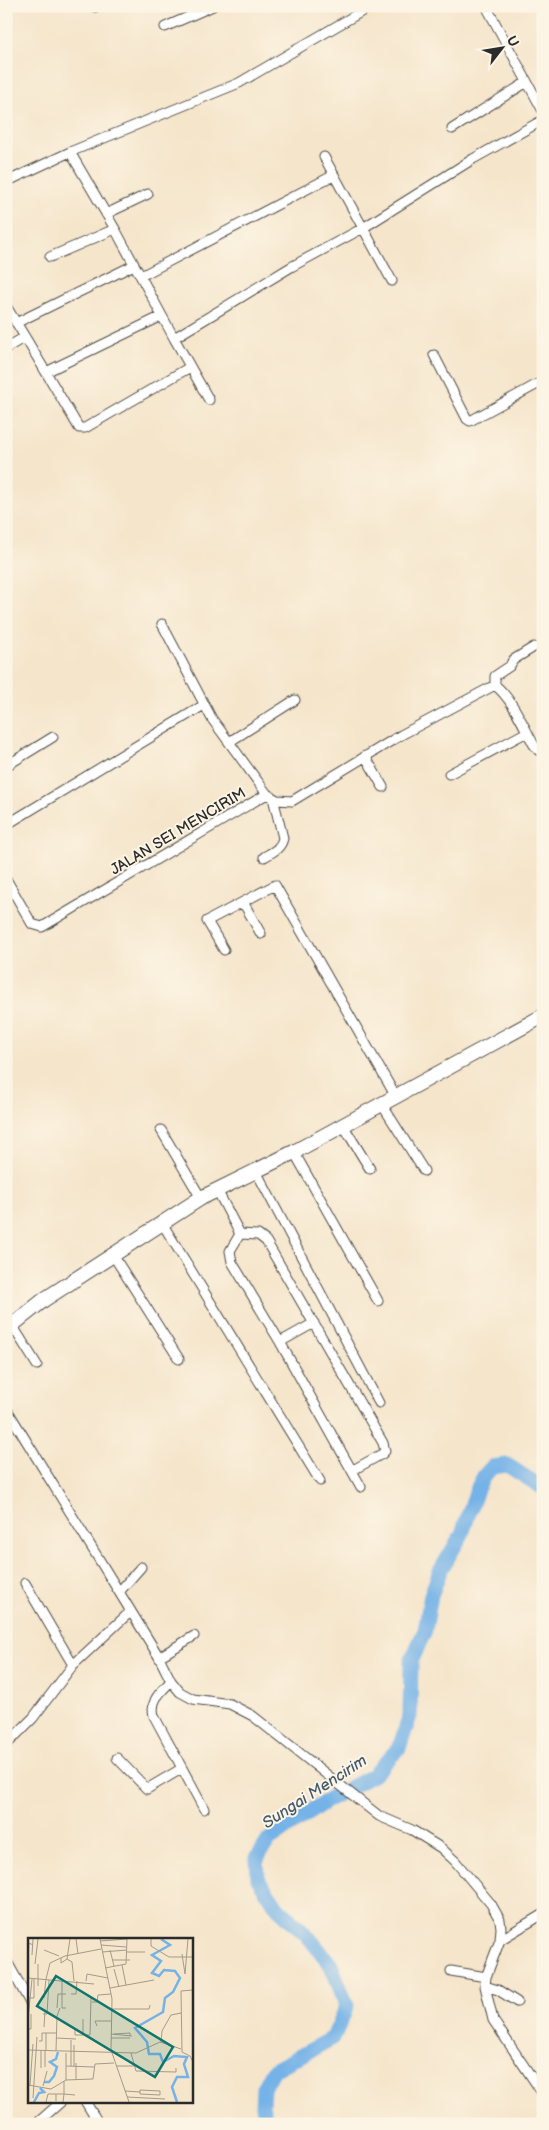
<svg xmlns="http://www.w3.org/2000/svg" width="549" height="2130" font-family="'Balsamiq Sans',sans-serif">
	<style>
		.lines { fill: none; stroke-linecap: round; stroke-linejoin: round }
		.river { stroke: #74b2e7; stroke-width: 15 }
		.minor-casing { stroke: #494743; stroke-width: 11 }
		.primary-casing { stroke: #494743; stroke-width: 16 }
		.minor { stroke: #fff; stroke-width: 9 }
		.primary { stroke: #fff; stroke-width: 14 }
		.labels { text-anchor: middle; stroke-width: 4; stroke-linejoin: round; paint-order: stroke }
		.street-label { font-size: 15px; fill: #2b2b2b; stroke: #fcf5e5 }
		.water-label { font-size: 16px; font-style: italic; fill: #455a6d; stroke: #fcf5e5 }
		.inset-river { fill: none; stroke: #74b2e7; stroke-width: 2.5 }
		.inset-road { fill: none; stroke: #a49b8b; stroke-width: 1 }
		.view { fill: #0f766e; fill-opacity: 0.15; stroke: #0f766e; stroke-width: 2.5 }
		.inset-edge { fill: none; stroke: #2b2b2b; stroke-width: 2.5 }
	</style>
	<rect width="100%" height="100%" fill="#fcf5e5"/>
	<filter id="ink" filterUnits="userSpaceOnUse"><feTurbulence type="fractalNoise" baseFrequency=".02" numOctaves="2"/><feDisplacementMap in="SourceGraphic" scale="10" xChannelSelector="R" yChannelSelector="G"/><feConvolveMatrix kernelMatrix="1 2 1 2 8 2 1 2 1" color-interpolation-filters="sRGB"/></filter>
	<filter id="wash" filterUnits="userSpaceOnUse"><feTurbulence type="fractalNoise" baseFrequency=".0096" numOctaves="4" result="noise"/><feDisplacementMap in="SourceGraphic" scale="20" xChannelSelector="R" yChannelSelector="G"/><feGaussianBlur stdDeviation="1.12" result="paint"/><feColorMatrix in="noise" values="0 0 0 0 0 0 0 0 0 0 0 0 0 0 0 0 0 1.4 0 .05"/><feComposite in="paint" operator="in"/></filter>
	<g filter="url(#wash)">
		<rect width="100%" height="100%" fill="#f5e5cb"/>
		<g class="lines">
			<!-- river -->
			<path class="river" d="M268,2124L262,2106L263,2088L272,2071L333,2038L347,2006L331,1965L306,1934L278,1908L258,1879L257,1858L268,1841L329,1799L373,1775L399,1748L410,1716L411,1662L425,1630L431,1595L440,1571L462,1534L477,1489L484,1476L492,1467L507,1465L543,1488"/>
		</g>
	</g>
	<g filter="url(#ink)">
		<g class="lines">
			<!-- minor casing -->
			<g class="minor-casing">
				<path id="minor" d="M486,6L543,111
					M95,7L97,6
					M165,27L213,6
					M452,129L527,82
					M70,152L115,229L174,338
					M324,157L334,175
					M6,182L70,152L239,83L371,6
					M106,214L148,194
					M50,257L115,229
					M141,276L334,175L392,281
					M6,306L25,337
					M16,323L134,265
					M6,348L25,337L79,428H85L190,367
					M434,355L467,419L470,421L543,381
					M46,372L162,316
					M209,400L174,338L291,267L363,228L473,159L543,120
					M162,624L212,719L267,794L277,800L292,801L401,735L495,685
					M495,685C513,700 523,725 534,745L538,750L543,747
					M495,685V676L510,666L513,660L534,647
					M229,742L295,700
					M365,756L383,787
					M6,766L53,737
					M449,774L527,732
					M6,825L204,705
					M264,857C272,852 281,849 283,838L273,798
					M6,879L32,924L42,927L267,794
					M243,902L261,934
					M224,950L207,921L275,885L395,1095
					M381,1103L424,1171
					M343,1125L370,1169
					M161,1130L201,1198
					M294,1152L378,1301
					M256,1171L379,1403
					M217,1190L240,1234L230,1251L232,1262L280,1342L361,1487
					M162,1223L320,1481
					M240,1234L258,1235L266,1241L383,1443L385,1451L382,1454L353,1470
					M113,1255L179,1359
					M12,1325L37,1365
					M280,1342L314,1323
					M6,1408L159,1657L171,1681L180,1692L193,1699L230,1704L253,1716L379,1816L412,1830L441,1848L455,1861L491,1904L500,1920L501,1928L500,1940L486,1977L485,1986L493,2020L543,2094
					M25,1583L73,1665
					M119,1592L141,1567
					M159,1657L194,1636
					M171,1681C160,1693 150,1700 154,1716L204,1809
					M6,1745L33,1718L73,1665L130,1612
					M117,1758L147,1789L181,1769
					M500,1940L543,1914
					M6,1960L29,2001
					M451,1971L486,1977
					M485,1986L498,1990L517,2002
					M85,2101L99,2124
					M36,2124L62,2101"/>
			</g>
			<!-- primary casing -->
			<g class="primary-casing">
				<path id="primary" d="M6,1330L45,1299L201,1198L294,1152L543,1016"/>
			</g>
			<!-- minor -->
			<use href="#minor" class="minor"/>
			<!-- primary -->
			<use href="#primary" class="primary"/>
		</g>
	</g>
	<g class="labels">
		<!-- street labels -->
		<g class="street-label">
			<text transform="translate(178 831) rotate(-31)" y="5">JALAN SEI MENCIRIM</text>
		</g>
		<!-- water labels -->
		<g class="water-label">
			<text transform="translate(314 1791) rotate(-33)" y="6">Sungai Mencirim</text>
		</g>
	</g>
	<!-- overview -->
	<g transform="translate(28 1938)">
		<rect width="165" height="165" fill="#f5e5cb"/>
		<path class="inset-river" d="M133,1L142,7L124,17L133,23L124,35L131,38L136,32L147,33L152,40L145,54L137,60L135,74L107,90L119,104L121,116H132L135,124L146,118L159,119L156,126L160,139H149L144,149L149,164M16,144H21L26,138L29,129L22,124L28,121L30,114M6,164L11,155L16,154L12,150"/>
		<path class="inset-road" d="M48,1L50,16M72,1L84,61L83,112L101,164M123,1V8L141,19H165M72,3L99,1M73,7L98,9M16,12L31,18M82,12L86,28M74,14L99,12M99,14H117M154,16L157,36M0,17L1,5L5,7M4,17L5,1M33,20V25L39,21L44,24M39,21L42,1M84,22H102M44,24L46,43M7,26L10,1M94,27L98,47M77,30L98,26L99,1M86,31L91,49M157,36L160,1M0,40L66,46M18,41L22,25L37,18L73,11M34,42V70H38M58,43L59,36L80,40M10,48V26M82,50L126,42M165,52L153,53L154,114L162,118L165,124M43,56H48L49,43M0,60H6V41M16,60L18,41M64,64H69L70,57L83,56M29,70L30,56H38M84,71H121L122,67M15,76H19L21,42M0,81L4,41M55,81V97M69,88L67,83H83M16,89L17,73M0,91H3V76M47,92V97H62L63,60M83,96L104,98M86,96L102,95V98M28,100L48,101M83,100H102M11,103H14V95H28M133,105L134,93L143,77L153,75M46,107V128M0,112L108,115L132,104L153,111M18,112V95M28,113L29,78L32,70M103,115L108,133L148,134V130M38,128L66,129M43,128V102M88,128H106M17,129V112M13,130V112M65,141L67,126L86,125M38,142V115M48,142V125M0,147L23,151L38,142L65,141M2,147L5,106M15,148L19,133M112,152L132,153V157L112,156ZM97,153L112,154M99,159L137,161M5,160L9,99M28,163V156H36V143M18,164L20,156H28M35,164L36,156L47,157"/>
		<path class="view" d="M28,38L145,109L127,139L9,68Z"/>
		<rect width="165" height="165" class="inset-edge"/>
	</g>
	<!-- margin -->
	<rect width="549" height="2130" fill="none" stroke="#fcf5e5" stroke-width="25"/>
	<!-- north arrow -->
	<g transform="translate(502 48) rotate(59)" stroke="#fcf5e5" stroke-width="4" paint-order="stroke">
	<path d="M0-4L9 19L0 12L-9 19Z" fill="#2b2b2b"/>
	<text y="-8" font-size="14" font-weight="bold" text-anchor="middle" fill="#2b2b2b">U</text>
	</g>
</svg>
